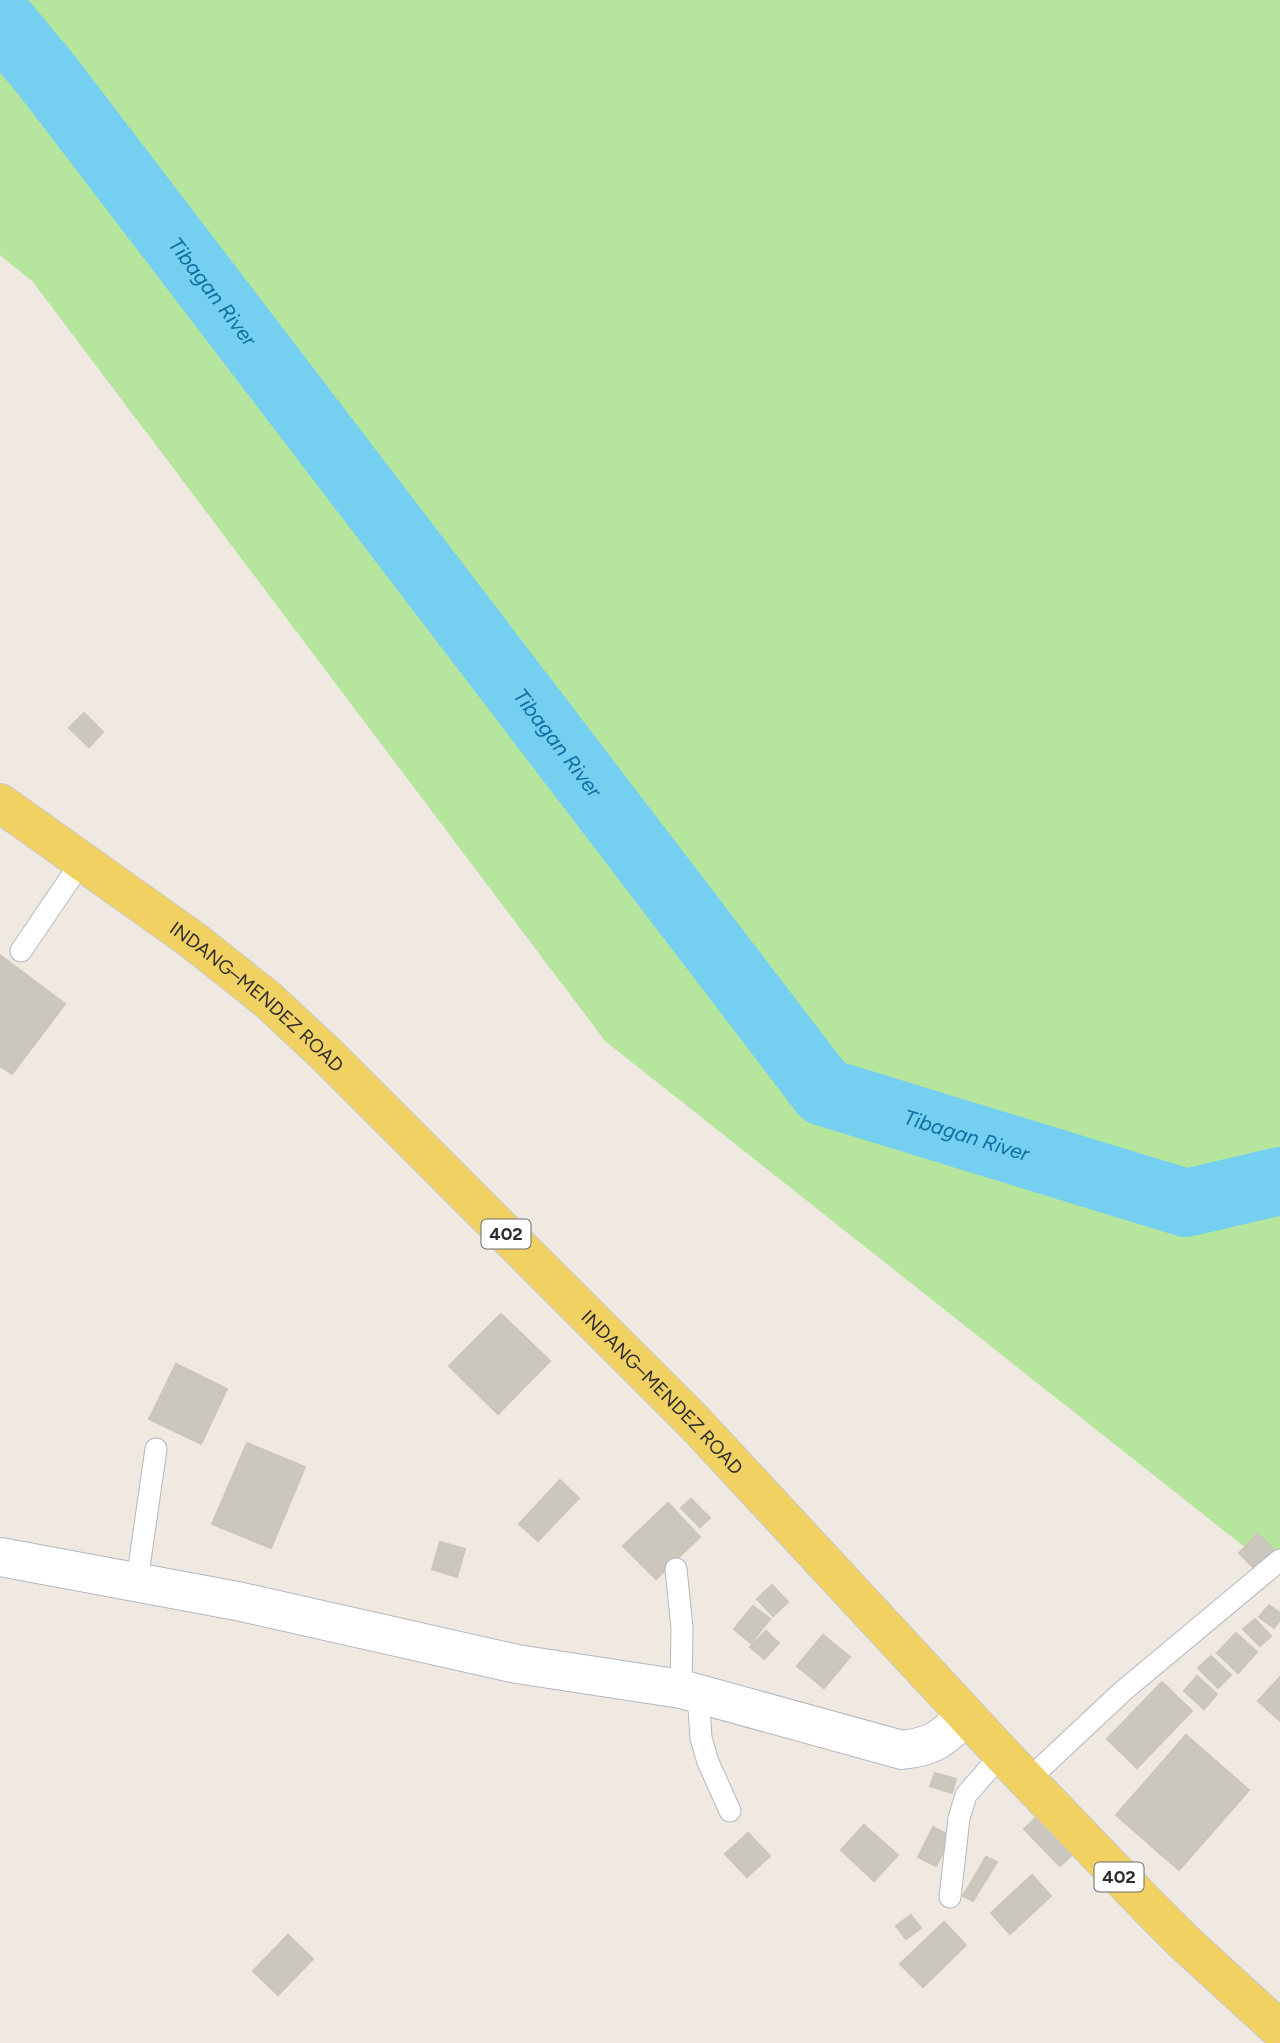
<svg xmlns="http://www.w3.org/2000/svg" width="1280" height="2043" font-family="Figtree,sans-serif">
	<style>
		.green { fill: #b6e59e }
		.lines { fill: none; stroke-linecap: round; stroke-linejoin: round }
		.river { stroke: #75cff0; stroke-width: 68 }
		.building { fill: #cbc7bf; stroke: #cbc5ba; stroke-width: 2 }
		.lane-casing { stroke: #b4b7c1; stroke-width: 23 }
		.secondary-casing { stroke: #b4b7c1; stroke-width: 40 }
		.primary-casing { stroke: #c9c9c9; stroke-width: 40 }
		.lane { stroke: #fff; stroke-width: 21 }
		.secondary { stroke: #fff; stroke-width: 38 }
		.primary { stroke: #f2d163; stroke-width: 38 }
		.labels { text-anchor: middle; stroke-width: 7; stroke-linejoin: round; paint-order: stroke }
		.shield { fill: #fff; stroke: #6d6d6d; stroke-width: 2 }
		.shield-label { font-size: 18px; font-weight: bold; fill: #2e2e2e }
		.street-label { font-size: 19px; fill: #2e2e2e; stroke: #fff }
		.water-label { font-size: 21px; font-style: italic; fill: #0d6fa3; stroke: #fff }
	</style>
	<rect width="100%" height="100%" fill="#efe9e1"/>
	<!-- green -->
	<path class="green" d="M0,0H1280V1575L605,1041L33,282L0,255Z"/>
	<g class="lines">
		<!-- river -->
		<path class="river" id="s1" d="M0,19L48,77L824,1092L1186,1203L1280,1181"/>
	</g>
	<!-- building -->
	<path class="building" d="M84,713L103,732L89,747L69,728Z
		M0,955L65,1004L12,1074L0,1066Z
		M501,1314L550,1361L498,1414L449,1366Z
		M176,1364L227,1389L201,1444L149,1419Z
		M247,1443L305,1467L271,1548L212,1524Z
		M560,1480L579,1498L538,1541L519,1524Z
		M691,1499L710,1518L700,1527L681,1508Z
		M668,1503L700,1537L656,1579L623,1546Z
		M1258,1534L1278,1554L1259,1573L1239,1553Z
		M440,1542L465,1549L457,1577L432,1569Z
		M772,1585L788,1602L773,1616L757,1599Z
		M1269,1605L1280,1613V1620L1274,1628L1259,1617Z
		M753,1606L770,1619L751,1643L734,1629Z
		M1255,1619L1271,1636L1260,1646L1243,1629Z
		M766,1631L779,1643L764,1659L750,1647Z
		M1236,1633L1257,1652L1238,1673L1217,1653Z
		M823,1635L850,1657L824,1688L797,1666Z
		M1211,1656L1231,1675L1218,1688L1198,1668Z
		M1197,1676L1217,1694L1204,1709L1184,1691Z
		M1280,1677V1721L1258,1701Z
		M1162,1682L1192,1711L1137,1768L1107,1739Z
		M1186,1735L1249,1790L1179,1870L1116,1815Z
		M935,1773L956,1779L952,1793L930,1786Z
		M1037,1817L1073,1854L1060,1866L1024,1829Z
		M864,1825L898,1855L874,1881L841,1850Z
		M933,1827L952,1837L936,1866L918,1857Z
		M748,1833L770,1856L747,1877L725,1854Z
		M986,1857L997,1862L973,1901L963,1896Z
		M1032,1875L1051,1896L1010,1934L991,1913Z
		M911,1915L921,1928L906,1939L896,1926Z
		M944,1922L966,1945L923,1987L900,1964Z
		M288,1935L313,1959L278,1995L253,1971Z"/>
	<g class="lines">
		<!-- lane casing -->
		<g class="lane-casing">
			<path id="lane" d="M21,951L82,861
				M676,1569L682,1628L681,1689
				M137,1581L156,1449
				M698,1693L701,1738L708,1762L730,1811
				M1028,1780L1123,1691L1280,1560
				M950,1897L959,1818L966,1795L1002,1754"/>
		</g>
		<!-- secondary casing -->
		<g class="secondary-casing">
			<path id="secondary" d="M0,1557L237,1601L517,1664L681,1689L902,1750C936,1746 942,1738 966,1716"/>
		</g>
		<!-- primary casing -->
		<g class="primary-casing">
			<g id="primary">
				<path id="s2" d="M0,803L194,941L267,999L326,1054L695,1423L1002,1754L1148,1906L1184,1942L1280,2030"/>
			</g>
		</g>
		<!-- lane -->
		<use href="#lane" class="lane"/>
		<!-- secondary -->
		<use href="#secondary" class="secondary"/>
		<!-- primary -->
		<use href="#primary" class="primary"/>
	</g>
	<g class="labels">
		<!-- shield labels -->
		<g class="shield">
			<rect x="481.5" y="1219.5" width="49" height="29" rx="5"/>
			<rect x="1094.5" y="1862.5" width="49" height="29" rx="5"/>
		</g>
		<g class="shield-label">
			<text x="506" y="1240">402</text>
			<text x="1119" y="1883">402</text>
		</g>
		<!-- street labels -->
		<g class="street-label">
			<text dy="7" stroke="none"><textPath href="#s2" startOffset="322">INDANG–MENDEZ ROAD</textPath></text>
			<text dy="7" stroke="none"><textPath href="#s2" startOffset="889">INDANG–MENDEZ ROAD</textPath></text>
		</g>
		<!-- water labels -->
		<g class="water-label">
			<text dy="7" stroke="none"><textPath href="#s1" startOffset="346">Tibagan River</textPath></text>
			<text dy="7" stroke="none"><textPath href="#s1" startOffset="914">Tibagan River</textPath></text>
			<text dy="7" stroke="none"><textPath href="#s1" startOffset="1502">Tibagan River</textPath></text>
		</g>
	</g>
</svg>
